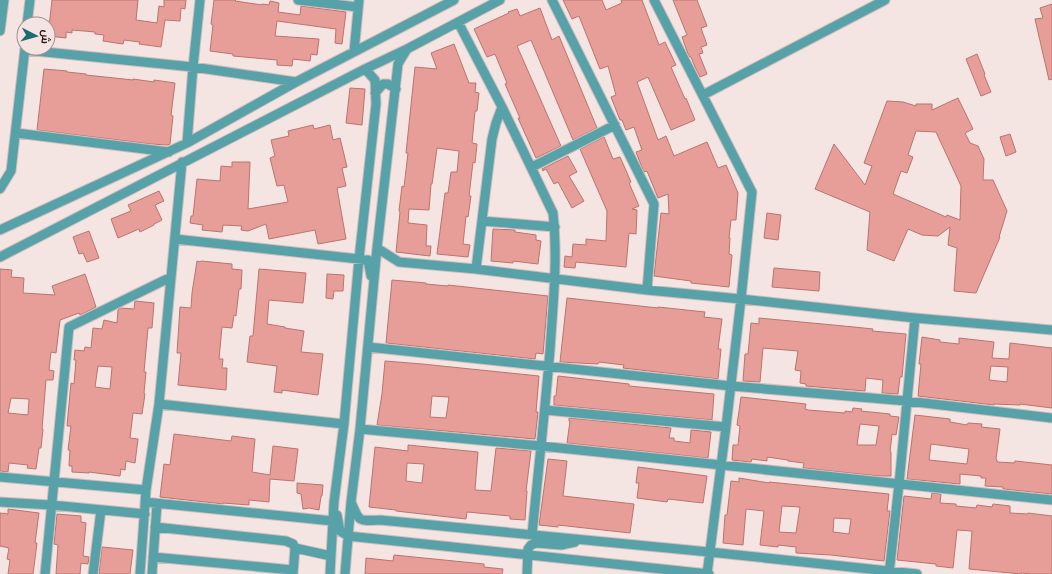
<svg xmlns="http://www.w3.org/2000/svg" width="1052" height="574" font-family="Helvetica,Cairo,sans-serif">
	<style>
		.building { fill: #e89e98; stroke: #ba746f; fill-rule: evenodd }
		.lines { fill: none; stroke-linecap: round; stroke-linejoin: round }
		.minor-casing { stroke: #d0bebc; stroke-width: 11 }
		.minor { stroke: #57a2a9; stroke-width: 9 }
	</style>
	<rect width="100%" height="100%" fill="#f4e4e2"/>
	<!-- building -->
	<path class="building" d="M52,0H138L136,20L157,23L159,6L164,7V0H186L185,9L181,8L180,21L165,20L161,47L139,44L140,42L124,40L123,44L103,41L104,35L95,34V32L72,30V33L66,32V38L48,36Z
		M214,0H236L235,1L262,5V4L269,5L270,1L279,3L278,12L300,15L301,6L346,12L342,44L335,43L336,29L277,21L275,36L319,39L317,55L311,54L310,61L293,59L292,66L277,65V60L233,56V54L210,51L213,25L211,24Z
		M563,0H602L606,10L622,3L621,0H642L659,45L665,42L676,65L671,67L685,99L686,98L695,120L671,130L648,77L637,82L658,140L666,136L674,156L707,142L718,168L726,165L738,193L736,220H731L729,238H730L729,254L732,255L729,287L691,283V281L654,276L661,213L669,214L668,194L658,198L647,171L644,172L641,165L636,152L642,150L634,127L626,130L622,120H620L611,97L616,95L608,66L600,69L579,16L572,19Z
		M673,0H697L707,26L701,28L707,45L701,47L703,53L699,54L707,74L700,77L695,67L691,57H690L688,54L682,37L687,35Z
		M1052,4V79L1049,80L1035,19L1043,18L1040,8Z
		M540,8L552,40L559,36L597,128L573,140L531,40L517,46L561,146L536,158L518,118H520L505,84L507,83L495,54L487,57L474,29L509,13L508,12L517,9L520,16Z
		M454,44L469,83H476L475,92L479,93L477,111H475L472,143L477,144L475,163L473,162L469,196H471L468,217L466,216L463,244L470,245L468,257L437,254L445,193H448L451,172H457L459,151L437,148L432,184H431L429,210L409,209L408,223L427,225L426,246H431L430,256L396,252L400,212L399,211L402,186L404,187L408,153H406L415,67L437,69L431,53Z
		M977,54L985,74L984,75L991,92L981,96L966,59Z
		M44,69L67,71V72L86,74V75L133,80V79L154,82V80L175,83L171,115L173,116L170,144L168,145L151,144L37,130Z
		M350,88L365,89L362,125L346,123Z
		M958,98L973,129L965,133L970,143L978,146L984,159L983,180H993L1007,211L999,237H1000L976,293L954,291L957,248L948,245L950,227L938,236L922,235L908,229L894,261L867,250L870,212L815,189L834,144L865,185L872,166L864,163L887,101L903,102L916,106V104H932V110ZM916,131L936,132L961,186L960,220L947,215L946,217L893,194L901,171L907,173L913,157L908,155Z
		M313,125L314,129L330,125L333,140L340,138L347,167L342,168L346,186L337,188L346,239L318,244L315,230L269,239L266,224L248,231L241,230L242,226L223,225L222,232L202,230L203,225L190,223L191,216H193L197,179L220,181L221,166L232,167V162H250L248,209L288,202L284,185L277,186L270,158L275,156L271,140L289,136L288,131Z
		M1010,134L1016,152L1006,156L1000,137Z
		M604,137L613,159L620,157L631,182L629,183L639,206L632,209L637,210L636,234L629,233L626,267L576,262L575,268L564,267L565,256L572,257L573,244L586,245V239L606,241L607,211L580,149Z
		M568,156L577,172L569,176L584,201L572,208L558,182L554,184L546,169L543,171L542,169Z
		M159,191L164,201L155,205L162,220L154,224V225L140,232L139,229L118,238L111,219L131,211L128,205Z
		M767,213L781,215L778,240L764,238Z
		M493,229L515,230V232L536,235V240L541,241L538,264L513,261V263L491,261Z
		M89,231L99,258L87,262L83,253L79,254L73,237Z
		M197,261L200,262L201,261L232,264V269L242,270L241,289H239L236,316L234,315L232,328L222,327L219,359H223L222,368H227L226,390L178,385L181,353H177L180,307L191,308L192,293Z
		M774,268L820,272L819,291L772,287Z
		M0,269L12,270L11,277L24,278L23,293L55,295L52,286L85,274L96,307L81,315H80L79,313L60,320L56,353L51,352L49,370L54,371L53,380H46L42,429H43L41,448H39L36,469L27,468L28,465L9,463L8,472L0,471ZM11,398L29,399L28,415L8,413Z
		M259,269L306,273L303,303L269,300L267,324L285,327V328L304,331L301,352L323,354L318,395L282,390V393L274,392L277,366L247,362L250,336H253Z
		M327,274L344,275L343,291H334L333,299L326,298Z
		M392,280L426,283V284L448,286V285L548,296L543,354L536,353L535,359L386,343Z
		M567,298L658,308V307L705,312L704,317L722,319L718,349H721L718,379L623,368L624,365L599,362L598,364L560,362Z
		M135,301L154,303L152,328H148L144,372H146L144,393L145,394L142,414L133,413L130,438L138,439L135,463L126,461L125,470L121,469L120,476L89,472V473L72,472V466H69L70,450H68L71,426H67L71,383L74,384L76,360H74L75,350L84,351L85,347L91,348L93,328L102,329L104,320L117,323L118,310L120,308L134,309ZM98,366L112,367L110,389L95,387Z
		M759,318L854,327L873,329L872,331L906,334L902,377H900L898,394L882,393L883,380L866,378L865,391L806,386V384L800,383L801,371L795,370L798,351L763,348L760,382L743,381L745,354H748L751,323L759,324Z
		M922,337L940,340V342L959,344V338L994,342L992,358L1009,359L1010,343L1052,348V408L1020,404V405L994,404V405L918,396L921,364H919ZM991,366L1008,367L1007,382L989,380Z
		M385,361L422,364L539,376L536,412H538L535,439L377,425L382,394ZM432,396L449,397L446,418L430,417Z
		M558,376L629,384V386L714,394L712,420L554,405V396H556Z
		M741,397L806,404L805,409L808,410L845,413V411L852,412L853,408L862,409L861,411L890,414V416L899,417L896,435L892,434L890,452H891V476H879L803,468L804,463L788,461V460L767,457V461L752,459L751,462L732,460L733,445H738L740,426L737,425ZM860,424L879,426L876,445H857Z
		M915,415L950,419V422L967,425L968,423L982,424L981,427L1000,429L996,459L997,460V462L1014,463L1015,461L1052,465V494L1003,489V487L985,486L986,478H981V476L960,474V484L907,479ZM931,444L969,449L967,464L929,460Z
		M569,418L671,428L669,438H674V441L690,443L691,430L711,432L708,458L567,443L570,421H569Z
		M174,434L231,441L232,436L255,439L252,472L270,475L273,446L298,449L294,481L270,479L269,502L249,500V505L223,503V504L160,497L164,464L170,465Z
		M408,445L478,452L475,490L491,491L496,448L531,451L526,491H527L525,520L510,519V516L467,512L466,519L396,511V510L369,507L375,447L408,451ZM407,463L424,464L422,483L406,481Z
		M548,459L567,461L563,496L634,504L630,533L558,525V527L539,525Z
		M638,467L707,476L703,503L668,499L667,502L637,498L639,483H636Z
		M739,478L769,483V482L889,494L887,511H890L884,561L831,555L796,553V547L778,545V547L760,545L764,511L746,509L743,545L723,543L725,515H727L731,481L739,482ZM782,506L800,507L796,533L779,532ZM834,518L851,519L849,534L833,532Z
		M297,483L323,485L322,496H321L319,510L309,508L303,509L301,494L297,493Z
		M932,493L941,494L940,503L956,504V506L976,508L977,505L992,507L993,504L1010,506V513L1028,514V513L1052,516V574H1031L1022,573L1021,574L969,569L972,531L957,530L953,568L936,566V564L897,560L904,496L931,499Z
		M8,509L39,513L35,543H37L33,574H8L10,560L7,559L9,548L0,546V513L8,514Z
		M57,514L81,516V522L86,523L83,556L89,557L88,564L81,563L80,574H56L58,545L54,544Z
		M102,547L133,550L130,574H99Z
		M394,555L484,564V567L503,569L502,574H365L366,558L393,561Z"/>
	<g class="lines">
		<!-- minor casing -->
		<g class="minor-casing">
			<path id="minor" d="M298,0L358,7
				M552,0L654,204L647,290
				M654,0L752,192L741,299L726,427L707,574
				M458,22L502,107L553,213C558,259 553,304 550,350C545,411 538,473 532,535
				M27,24L30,0
				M0,31L4,0
				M25,50L193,67L296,82
				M354,52L359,0
				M375,93L383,84H388L396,89
				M703,95L885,0
				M16,133L169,152
				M187,143L193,67L200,0
				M532,167L615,125
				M0,189L11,171L25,48
				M482,221L555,227
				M0,230L187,143L296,82L454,0
				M175,239L368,260L371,276
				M377,248L399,262L476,269L647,290L741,299L915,318L1052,330
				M0,257L365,69L407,49L500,0
				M476,269L492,139L496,123L502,107
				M368,347L731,386L907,401L1052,418
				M159,404L344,424
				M545,410L726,427
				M360,429L541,446L1052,500
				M0,477L146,490
				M0,502L51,505L145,514
				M145,502L333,521
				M351,502C360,522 357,521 380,520L709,552L917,574
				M337,515L340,531L348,536L709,574
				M155,527L286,541L293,544L295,548L293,574
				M295,548L331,556
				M153,557L293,570
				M45,574L69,327L171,277
				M93,574L101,510
				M140,574L146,490L159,404L182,162
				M152,574L157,504
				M330,574L334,502L344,424L359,259L376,104L375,80L365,69
				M345,574L351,502L360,429L377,248L398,64L407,49
				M527,574L528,549L531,545L536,543L561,545L575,542
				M889,574L899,484L915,318"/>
		</g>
		<!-- minor -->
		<use href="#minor" class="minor"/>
	</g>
	<!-- north arrow -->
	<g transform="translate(36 36) rotate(96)"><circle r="19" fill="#f4e4e2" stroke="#a4908e"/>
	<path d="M0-3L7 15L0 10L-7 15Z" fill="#1e6a71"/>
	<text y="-6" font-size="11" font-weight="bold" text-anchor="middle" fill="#2c1210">ش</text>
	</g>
</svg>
